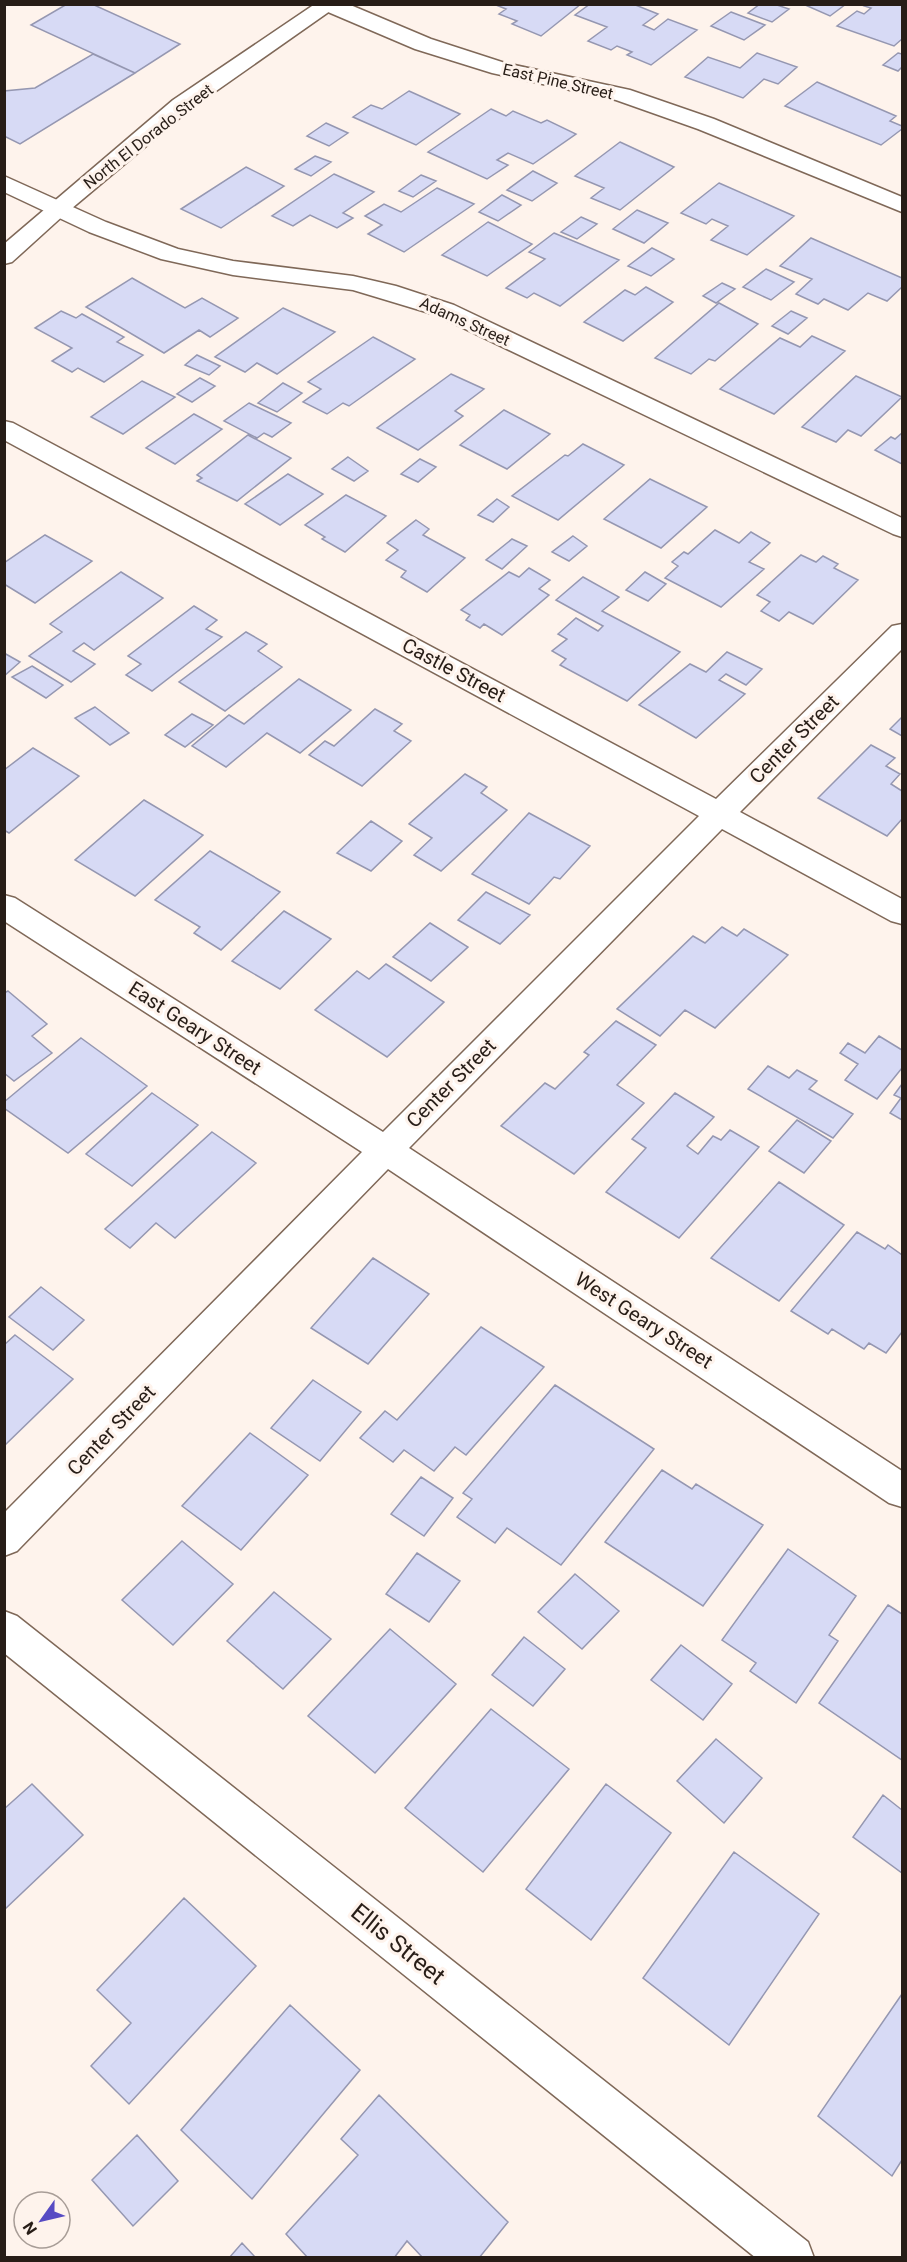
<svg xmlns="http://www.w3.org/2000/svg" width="907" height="2262" font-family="Roboto,sans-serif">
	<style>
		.building { fill: #d7daf5; stroke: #9597b1; stroke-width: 1.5 }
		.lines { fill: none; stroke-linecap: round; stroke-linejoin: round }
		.minor-casing { stroke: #7f6858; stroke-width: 3 }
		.major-casing { stroke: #7f6858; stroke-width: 3 }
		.minor { fill: #fff; fill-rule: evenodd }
		.major { fill: #fff; fill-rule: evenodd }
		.labels { text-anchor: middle; stroke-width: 6; stroke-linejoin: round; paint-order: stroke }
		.far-street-label { font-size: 16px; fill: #271d17; stroke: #fef3ec }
		.street-label { font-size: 20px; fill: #271d17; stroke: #fef3ec }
		.near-street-label { font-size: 24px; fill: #271d17; stroke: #fef3ec }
	</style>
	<rect width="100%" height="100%" fill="#fef3ec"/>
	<!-- building -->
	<path class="building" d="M67,4H92L180,44L135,73L31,25Z
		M581,4L541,36L512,24L517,21L499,14L506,9L496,5Z
		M590,4H633L658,14L643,25L654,30L668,19L697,30L651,65L627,55L632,52L617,46L611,50L588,41L607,27L575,15Z
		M760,4H774L789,9L772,22L748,13Z
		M803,4H846L830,16Z
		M866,4H902V39L894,46L837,26L857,11L864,14L871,8L864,6Z
		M731,12L765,25L744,40L711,26Z
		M757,53L797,67L778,84L764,79L743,98L685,77L708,57L740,68Z
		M898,53L902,54V67L898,71L883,65Z
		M93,54L135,73L20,144L4,136V91L35,88Z
		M817,82L896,116L890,121L902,126V129L881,145L785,106Z
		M409,91L460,114L416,145L353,117L371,105L382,109Z
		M491,109L506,116L513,111L541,123L547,120L576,134L533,164L508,153L497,160L508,165L487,179L428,152Z
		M326,123L348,133L329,146L307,136Z
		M620,142L674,167L620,210L591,198L604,188L575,176Z
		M315,156L331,162L311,176L295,169Z
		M246,167L284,186L221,228L181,209Z
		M533,171L557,183L532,201L507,190Z
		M334,174L374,192L343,213L353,218L337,228L310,215L293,226L272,216Z
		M421,175L436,181L413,197L399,191Z
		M719,183L794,216L747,255L711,240L728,226L712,219L706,224L681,213Z
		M437,188L474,204L404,252L368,234L382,225L365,216L384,204L401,212Z
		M502,195L521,205L498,221L479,212Z
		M637,210L668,223L644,243L613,229Z
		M581,217L597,224L577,239L561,232Z
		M488,222L532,244L487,276L442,255Z
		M554,233L619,260L560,306L534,293L527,298L506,288L545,259L529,252Z
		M811,238L902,278V287L887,301L868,293L848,310L824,299L818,304L796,294L812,279L780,266Z
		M652,248L674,259L651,276L628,266Z
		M766,269L794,282L771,300L743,287Z
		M132,278L185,308L202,298L238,318L210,337L199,330L164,353L86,307Z
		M722,283L735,289L716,303L703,296Z
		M646,287L673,302L623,341L584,322L625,290L635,295Z
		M719,303L758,324L715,361L709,359L691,374L655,358Z
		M283,308L335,332L277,374L257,363L245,372L215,357Z
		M61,311L76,318L82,314L124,337L117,342L143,355L104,382L78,368L72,372L52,361L72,348L35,328Z
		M791,311L807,318L788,334L772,326Z
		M812,336L845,351L774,414L720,389L780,338L800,347Z
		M373,337L415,359L349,406L343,403L327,414L303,402L321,389L308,382Z
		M197,355L220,366L209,375L185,365Z
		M451,374L484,389L455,411L463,416L418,450L377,428Z
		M856,376L902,397L861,436L848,430L836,442L802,427Z
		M200,378L215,386L192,402L177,394Z
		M142,381L175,397L123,434L91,417Z
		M283,383L302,393L277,412L258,403Z
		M249,403L291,423L272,437L264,433L257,438L224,421Z
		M504,410L550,434L507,469L460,445Z
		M194,414L222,429L175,464L146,448Z
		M902,433V464L875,450L891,437L895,439Z
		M248,435L291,458L237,501L197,481L202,478L197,475Z
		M583,444L624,465L558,520L512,496L565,455L568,456Z
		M348,457L368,471L354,481L332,469Z
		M420,459L436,467L418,482L401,474Z
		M288,474L323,494L280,525L245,504Z
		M650,479L707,507L661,548L604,519Z
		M346,495L386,516L345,552L322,539L325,537L305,525Z
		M497,499L509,507L493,522L478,515Z
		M416,520L429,529L423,535L465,558L427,592L401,577L406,571L386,560L398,550L387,543Z
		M715,530L739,543L751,532L770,543L749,562L764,569L721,607L665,578L678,566L672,562L684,552L688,554Z
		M45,535L92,561L35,603L4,584V563Z
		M573,536L587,546L569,561L552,552Z
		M512,539L527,546L502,569L486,560Z
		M801,555L816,562L823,556L838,564L834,568L858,580L813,624L789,612L779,621L761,611L770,602L757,595Z
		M529,568L550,580L539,589L549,595L502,635L484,624L480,628L466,620L470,615L461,610L509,572L519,577Z
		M121,572L163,598L94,650L84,643L73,651L95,664L71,682L29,656L62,632L50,624Z
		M645,572L666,584L648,601L626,590Z
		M583,577L619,597L602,611L680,652L627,701L560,665L566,659L552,651L567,639L558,634L576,618L598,631L603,626L556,600Z
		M194,606L217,620L206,629L222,637L152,691L126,675L141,664L128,656Z
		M246,632L267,644L258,651L282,667L225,711L179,682Z
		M727,652L762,669L746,685L726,674L719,680L745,694L696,738L639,705L690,664L706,672Z
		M4,653L20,662L4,676Z
		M32,666L63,685L46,698L12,677Z
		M299,679L351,710L300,753L267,733L226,767L192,746L229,715L244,724Z
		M95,707L129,733L110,745L75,718Z
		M375,709L402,724L394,731L411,741L362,786L309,755L325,741L334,746Z
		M192,714L213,725L185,747L165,735Z
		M902,717V736L890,729Z
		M871,745L895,758L886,766L900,774L891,784L902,791V819L887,836L818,798Z
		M33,748L79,776L9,833L4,830V770Z
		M465,774L487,787L481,793L507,810L441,871L414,855L432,838L409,824Z
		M144,800L203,835L135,896L75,860Z
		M529,813L590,846L560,879L554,877L529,904L472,874Z
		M371,821L402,841L371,871L337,853Z
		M210,851L280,892L221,950L194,933L200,927L155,900Z
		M486,892L530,915L500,944L458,920Z
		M284,911L331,939L280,989L232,961Z
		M430,923L468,947L431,981L393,957Z
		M722,927L737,936L744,929L788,955L715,1028L685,1010L660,1036L617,1009L693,936L705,943Z
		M386,964L444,1002L387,1057L315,1010L357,971L369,979Z
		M8,991L47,1024L32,1036L52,1053L14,1081L4,1073V993Z
		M616,1021L656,1045L617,1085L644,1103L574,1174L501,1126L545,1083L555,1089L589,1055L584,1052Z
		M879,1036L902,1050V1068L877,1099L845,1080L858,1064L840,1053L848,1043L865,1053Z
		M81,1038L147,1086L68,1153L4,1108V1102Z
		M768,1066L789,1078L797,1070L817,1081L809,1089L853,1114L833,1138L748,1089Z
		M902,1084V1120L890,1113L901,1098L894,1095Z
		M152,1093L198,1125L132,1186L86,1154Z
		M675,1093L714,1117L687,1146L698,1154L713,1136L721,1140L730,1130L759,1147L679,1238L606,1192L646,1148L632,1139Z
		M797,1120L831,1141L804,1173L769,1151Z
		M212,1132L256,1163L175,1238L156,1223L130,1248L105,1229Z
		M779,1182L844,1225L779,1301L711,1258Z
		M857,1232L885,1249L888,1245L902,1255V1332L886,1353L869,1343L864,1349L832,1329L828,1334L791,1311Z
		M373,1258L429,1294L368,1364L311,1328Z
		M41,1287L84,1320L53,1350L9,1317Z
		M481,1327L544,1367L466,1455L455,1447L434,1471L404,1450L393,1462L360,1438L385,1411L397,1420Z
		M15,1335L73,1379L4,1446V1345Z
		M313,1380L361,1412L320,1461L271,1428Z
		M555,1385L654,1449L561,1565L507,1528L495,1543L457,1517L472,1499L463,1493Z
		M250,1433L308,1475L241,1550L182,1506Z
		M662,1470L692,1489L696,1484L763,1525L703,1606L605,1542Z
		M421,1477L453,1498L424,1536L391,1514Z
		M182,1541L233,1584L173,1645L122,1600Z
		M788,1549L856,1596L829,1635L838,1641L796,1703L750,1671L756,1663L722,1640Z
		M417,1553L460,1581L429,1622L386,1594Z
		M575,1574L619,1611L582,1649L538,1612Z
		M274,1592L331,1639L283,1689L227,1641Z
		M888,1605L902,1614V1760L819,1703Z
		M390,1629L456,1684L375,1773L308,1716Z
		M524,1637L565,1669L533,1706L492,1675Z
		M681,1645L732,1684L703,1720L651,1680Z
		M491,1709L569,1769L483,1872L405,1808Z
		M716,1739L762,1778L724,1823L677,1781Z
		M32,1784L83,1835L4,1910V1809Z
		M606,1784L671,1833L591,1940L526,1889Z
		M883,1795L902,1810V1873L853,1837Z
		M734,1852L819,1914L729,2045L643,1978Z
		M184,1898L256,1966L129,2104L91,2066L131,2023L97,1990Z
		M902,1994V2160L892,2176L818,2116Z
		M290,2005L360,2070L252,2199L181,2130Z
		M379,2095L508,2222L479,2258H423L407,2241L394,2258H308L286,2234L358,2155L341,2139Z
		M137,2135L178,2181L133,2226L92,2180Z
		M242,2243L256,2258H229Z"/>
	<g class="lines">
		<!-- minor casing -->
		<g class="minor-casing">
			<path id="minor" d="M319,4H348L431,39L505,63L630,90L714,119L902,197V212L698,129L616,100L492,73L415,49L321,9Z
				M4,176L106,222L178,249L233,261L353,276L396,286L454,305L902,518V537L893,534L436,315L353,290L233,275L161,259L89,232L4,192Z
				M4,421L13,423L716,799L892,626L902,624V649L740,812L902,899V924L891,921L722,829L409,1148L902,1471V1507L889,1503L388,1169L17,1551L4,1556V1513L362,1152L4,921V895L15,898L383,1132L699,816L4,440Z
				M4,1611L17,1616L808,2242L814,2258H756L4,1653Z"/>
		</g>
		<!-- major casing -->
		<g class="major-casing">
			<path id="major" d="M315,4H340L189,110L65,214L12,262L4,264V244L173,100Z"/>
		</g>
		<!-- minor -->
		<use href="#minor" class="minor"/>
		<!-- major -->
		<use href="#major" class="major"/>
	</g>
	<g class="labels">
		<!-- far-street labels -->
		<g class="far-street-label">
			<text transform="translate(558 81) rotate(13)" y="6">East Pine Street</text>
			<text transform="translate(148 136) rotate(-38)" y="6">North El Dorado Street</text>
			<text transform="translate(465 321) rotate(24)" y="6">Adams Street</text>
		</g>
		<!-- street labels -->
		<g class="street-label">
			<text transform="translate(454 670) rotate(28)" y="7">Castle Street</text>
			<text transform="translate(794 739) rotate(-45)" y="7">Center Street</text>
			<text transform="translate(195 1028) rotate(33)" y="7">East Geary Street</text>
			<text transform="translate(451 1083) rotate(-45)" y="7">Center Street</text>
			<text transform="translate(644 1320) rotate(33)" y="7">West Geary Street</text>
			<text transform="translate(111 1430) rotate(-46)" y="7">Center Street</text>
		</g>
		<!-- near-street labels -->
		<g class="near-street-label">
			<text transform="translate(398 1944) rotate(39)" y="8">Ellis Street</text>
		</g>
	</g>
	<!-- border -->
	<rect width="907" height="2262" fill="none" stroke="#271d17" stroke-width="12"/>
	<!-- north arrow -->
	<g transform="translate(42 2220) rotate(236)"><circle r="28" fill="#fef3ec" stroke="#a89d97" stroke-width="1.5"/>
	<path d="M0-4.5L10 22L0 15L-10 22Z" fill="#574bc3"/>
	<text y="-9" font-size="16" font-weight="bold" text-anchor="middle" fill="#271d17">N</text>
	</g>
</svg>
